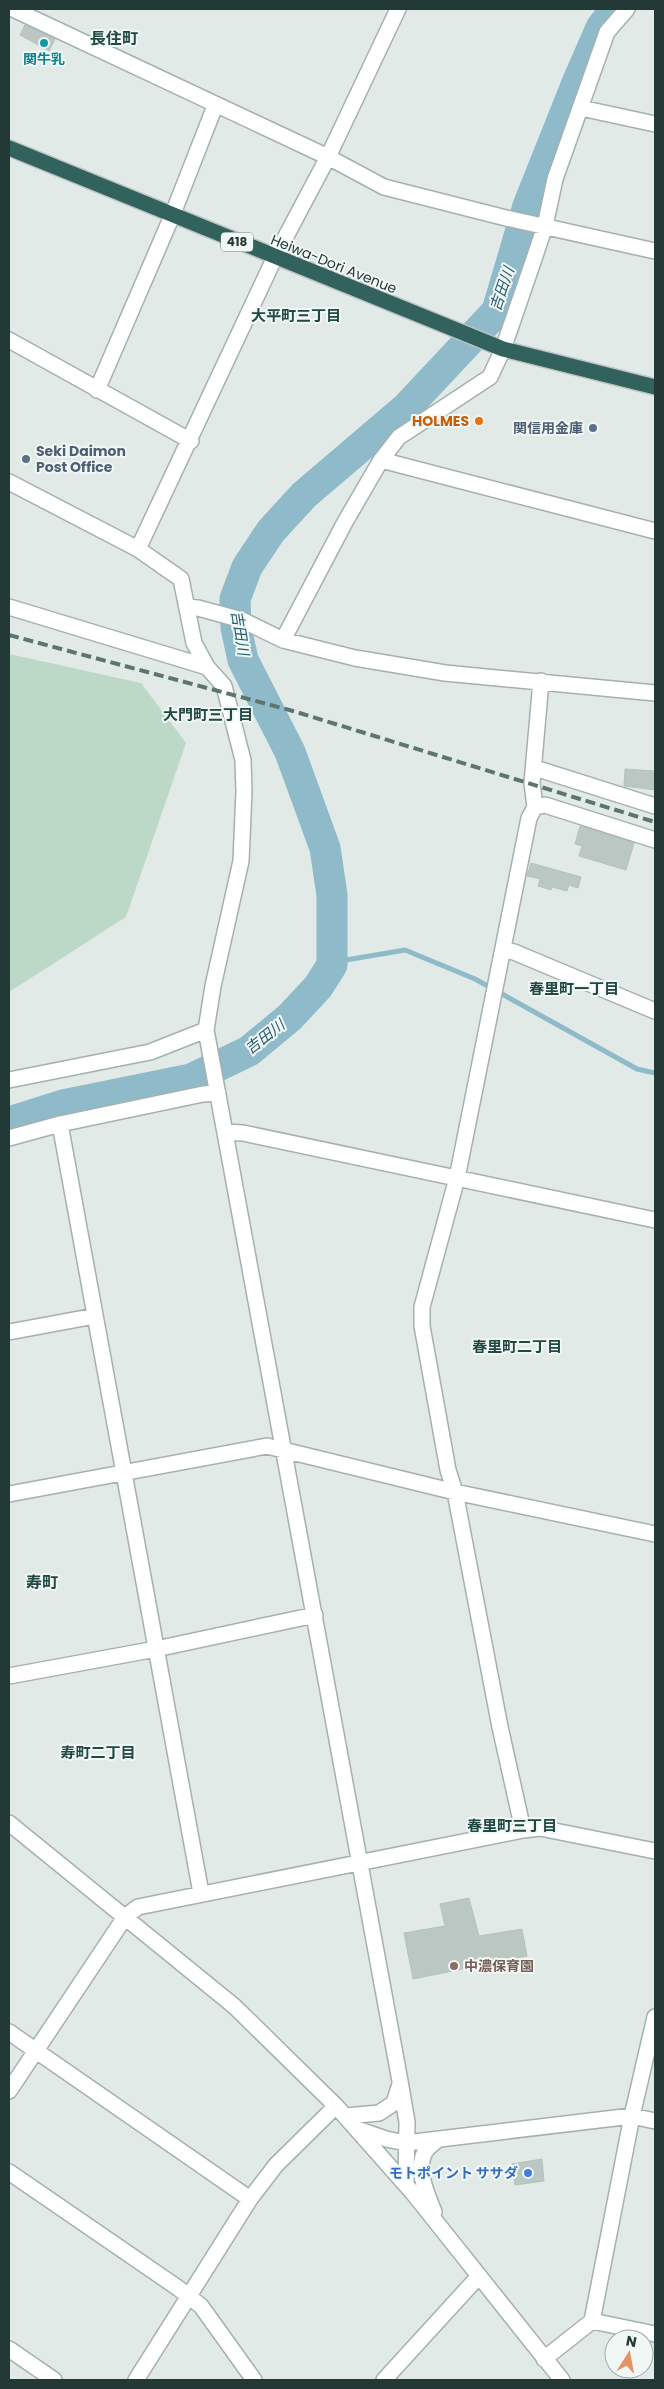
<svg xmlns="http://www.w3.org/2000/svg" width="664" height="2389" font-family="Poppins,'Noto Sans JP',sans-serif">
	<style>
		.green { fill: #bcd9c7 }
		.lines { fill: none; stroke-linecap: round; stroke-linejoin: round }
		.stream { stroke: #8ebaca; stroke-width: 5 }
		.river { stroke: #8ebaca; stroke-width: 31 }
		.building { fill: #bac7c3; stroke: #b4c3bf }
		.minor-casing { stroke: #a4b1ae; stroke-width: 18 }
		.highway-casing { stroke: #bdc4c3; stroke-width: 18 }
		.minor { stroke: #fff; stroke-width: 15 }
		.highway { stroke: #32625e; stroke-width: 15 }
		.rail { stroke: #5d7571; stroke-width: 4; stroke-dasharray: 10 5; stroke-linecap: butt }
		.culture-dot { fill: #0f9aa8; stroke: #f1f7f5; stroke-width: 2 }
		.food-dot { fill: #e8710a; stroke: #f1f7f5; stroke-width: 2 }
		.service-dot { fill: #5c6f8a; stroke: #f1f7f5; stroke-width: 2 }
		.education-dot { fill: #8d6e63; stroke: #f1f7f5; stroke-width: 2 }
		.shop-dot { fill: #3f7fe0; stroke: #f1f7f5; stroke-width: 2 }
		.labels { text-anchor: middle; stroke-width: 4; stroke-linejoin: round; paint-order: stroke }
		.shield { fill: #f1f7f5; stroke: #61726f; stroke-width: 1 }
		.shield-label { font-size: 12px; font-weight: bold; fill: #233936 }
		.culture-label { font-size: 14px; font-weight: bold; fill: #0d838f; stroke: #f1f7f5 }
		.street-label { font-size: 14px; fill: #233936; stroke: #f1f7f5 }
		.food-label { font-size: 14px; font-weight: bold; fill: #c56008; stroke: #f1f7f5; text-anchor: end }
		.service-label { font-size: 14px; font-weight: bold; fill: #4e5e75; stroke: #f1f7f5; text-anchor: end }
		.education-label { font-size: 14px; font-weight: bold; fill: #785e54; stroke: #f1f7f5; text-anchor: start }
		.shop-label { font-size: 14px; font-weight: bold; fill: #366cbe; stroke: #f1f7f5; text-anchor: end }
		.water-label { font-size: 15px; font-style: italic; fill: #235a6f; stroke: #f1f7f5 }
		.neighbourhood-label { font-size: 15px; font-weight: bold; fill: #214944; stroke: #f1f7f5 }
		.quarter-label { font-size: 16px; font-weight: bold; fill: #214944; stroke: #f1f7f5 }
	</style>
	<rect width="100%" height="100%" fill="#e1eae7"/>
	<!-- green -->
	<path class="green" d="M9,654L141,683L186,743L126,917L9,992Z"/>
	<g class="lines">
		<!-- stream -->
		<path class="stream" d="M332,965L346,960L405,950L475,979L637,1069L655,1073"/>
		<!-- river -->
		<path class="river" d="M9,1122L63,1105L191,1079L249,1051L290,1017L318,987L332,965V895L325,848L290,752L243,660L236,628L235,599L247,567L271,531L304,495L406,408L497,311L528,206L577,83L601,28L615,9"/>
	</g>
	<!-- building -->
	<path class="building" d="M25,25L55,39L49,51L20,35Z
		M625,769L655,771V790L624,786Z
		M580,826L634,843L626,870L579,856L582,846L575,844Z
		M531,863L581,877L578,888L569,885L567,891L552,887L551,890L538,886L540,879L527,876Z
		M469,1898L479,1936L522,1929L527,1956L413,1979L404,1933L445,1926L440,1904Z
		M542,2159L544,2181L515,2185L512,2164Z"/>
	<g class="lines">
		<!-- minor casing -->
		<g class="minor-casing">
			<path id="minor" d="M13,9L328,157L384,187L506,218L655,251
				M581,108L655,124
				M9,340L191,441
				M97,390L172,216L215,106
				M381,460L655,531
				M9,482L138,549L181,579L194,643L207,667L224,686L243,760L244,791L241,861L213,986L206,1030L400,2081L407,2122L406,2184
				M138,549L275,257L328,157L398,9
				M9,607L207,667
				M187,607L198,608L242,620L283,640L355,658L445,673L655,693
				M283,640L345,522L381,460L399,437L490,377L503,349L535,256L545,226L555,179L607,32L627,9
				M535,768L655,806
				M535,807L545,805L655,840
				M503,950L514,952L655,1011
				M9,1080L150,1052L206,1030
				M60,1124L201,1893
				M225,1132L243,1133L655,1220
				M9,1138L60,1124L203,1094L218,1093
				M9,1332L95,1316
				M9,1494L267,1446L455,1492L655,1534
				M9,1676L156,1649L315,1615
				M9,1823L234,2006L336,2106L413,2193L562,2380
				M523,1830L500,1727L455,1492L448,1470L422,1326V1307L457,1178L529,818L535,807L532,783L541,681
				M9,2032L250,2199
				M9,2091L125,1917L138,1907L523,1830L540,1828L655,1851
				M346,2116L379,2113L394,2103L400,2084
				M360,2130L386,2139L406,2143L632,2116L655,2121
				M9,2172L178,2288L201,2306L254,2380
				M434,2212C428,2196 415,2170 425,2152C427,2148 433,2144 436,2141
				M592,2321L655,2334
				M9,2349L54,2380
				M544,2359L592,2321L632,2116L655,2017
				M136,2380L250,2199L276,2165L336,2106
				M384,2380L479,2276"/>
		</g>
		<!-- highway casing -->
		<g class="highway-casing">
			<path id="highway" d="M9,148L503,349L655,387"/>
		</g>
		<!-- minor -->
		<use href="#minor" class="minor"/>
		<!-- highway -->
		<use href="#highway" class="highway"/>
		<!-- rail -->
		<path class="rail" d="M9,635L293,711L655,822"/>
	</g>
	<!-- markers -->
	<circle class="culture-dot" cx="44" cy="43" r="5"/>
	<circle class="food-dot" cx="479" cy="421" r="5"/>
	<g class="service-dot">
		<circle cx="593" cy="428" r="5"/>
		<circle cx="26" cy="459" r="5"/>
	</g>
	<circle class="education-dot" cx="454" cy="1966" r="5"/>
	<circle class="shop-dot" cx="528" cy="2173" r="5"/>
	<g class="labels">
		<!-- shield labels -->
		<rect class="shield" x="221" y="232.5" width="32" height="19" rx="4"/>
		<g class="shield-label">
			<text x="237" y="246">418</text>
		</g>
		<!-- culture labels -->
		<g class="culture-label">
			<text x="44" y="64">関牛乳</text>
		</g>
		<!-- street labels -->
		<g class="street-label">
			<text transform="translate(334 264) rotate(22)" y="5">Heiwa-Dori Avenue</text>
		</g>
		<!-- food labels -->
		<g class="food-label">
			<text x="469" y="426">HOLMES</text>
		</g>
		<!-- service labels -->
		<g class="service-label">
			<text x="583" y="433">関信用金庫</text>
			<text x="36" y="456" text-anchor="start">Seki Daimon<tspan x="36" dy="16">Post Office</tspan></text>
		</g>
		<!-- education labels -->
		<g class="education-label">
			<text x="464" y="1971">中濃保育園</text>
		</g>
		<!-- shop labels -->
		<g class="shop-label">
			<text x="518" y="2178">モトポイント ササダ</text>
		</g>
		<!-- water labels -->
		<g class="water-label">
			<text transform="translate(502 289) rotate(-71)" y="5">吉田川</text>
			<text transform="translate(240 633) rotate(81)" y="5">吉田川</text>
			<text transform="translate(265 1037) rotate(-38)" y="5">吉田川</text>
		</g>
		<!-- neighbourhood labels -->
		<g class="neighbourhood-label">
			<text x="296" y="321">大平町三丁目</text>
			<text x="208" y="720">大門町三丁目</text>
			<text x="574" y="994">春里町一丁目</text>
			<text x="517" y="1352">春里町二丁目</text>
			<text x="98" y="1758">寿町二丁目</text>
			<text x="512" y="1831">春里町三丁目</text>
		</g>
		<!-- quarter labels -->
		<g class="quarter-label">
			<text x="114" y="44">長住町</text>
			<text x="42" y="1588">寿町</text>
		</g>
	</g>
	<!-- border -->
	<rect width="664" height="2389" fill="none" stroke="#233936" stroke-width="20"/>
	<!-- north arrow -->
	<g transform="translate(629 2354) rotate(11)"><circle r="24" fill="#f1f7f5" stroke="#9faba9"/>
	<path d="M0-4L9 19L0 12L-9 19Z" fill="#e59364"/>
	<text y="-8" font-size="14" font-weight="bold" text-anchor="middle" fill="#233936">N</text>
	</g>
</svg>
